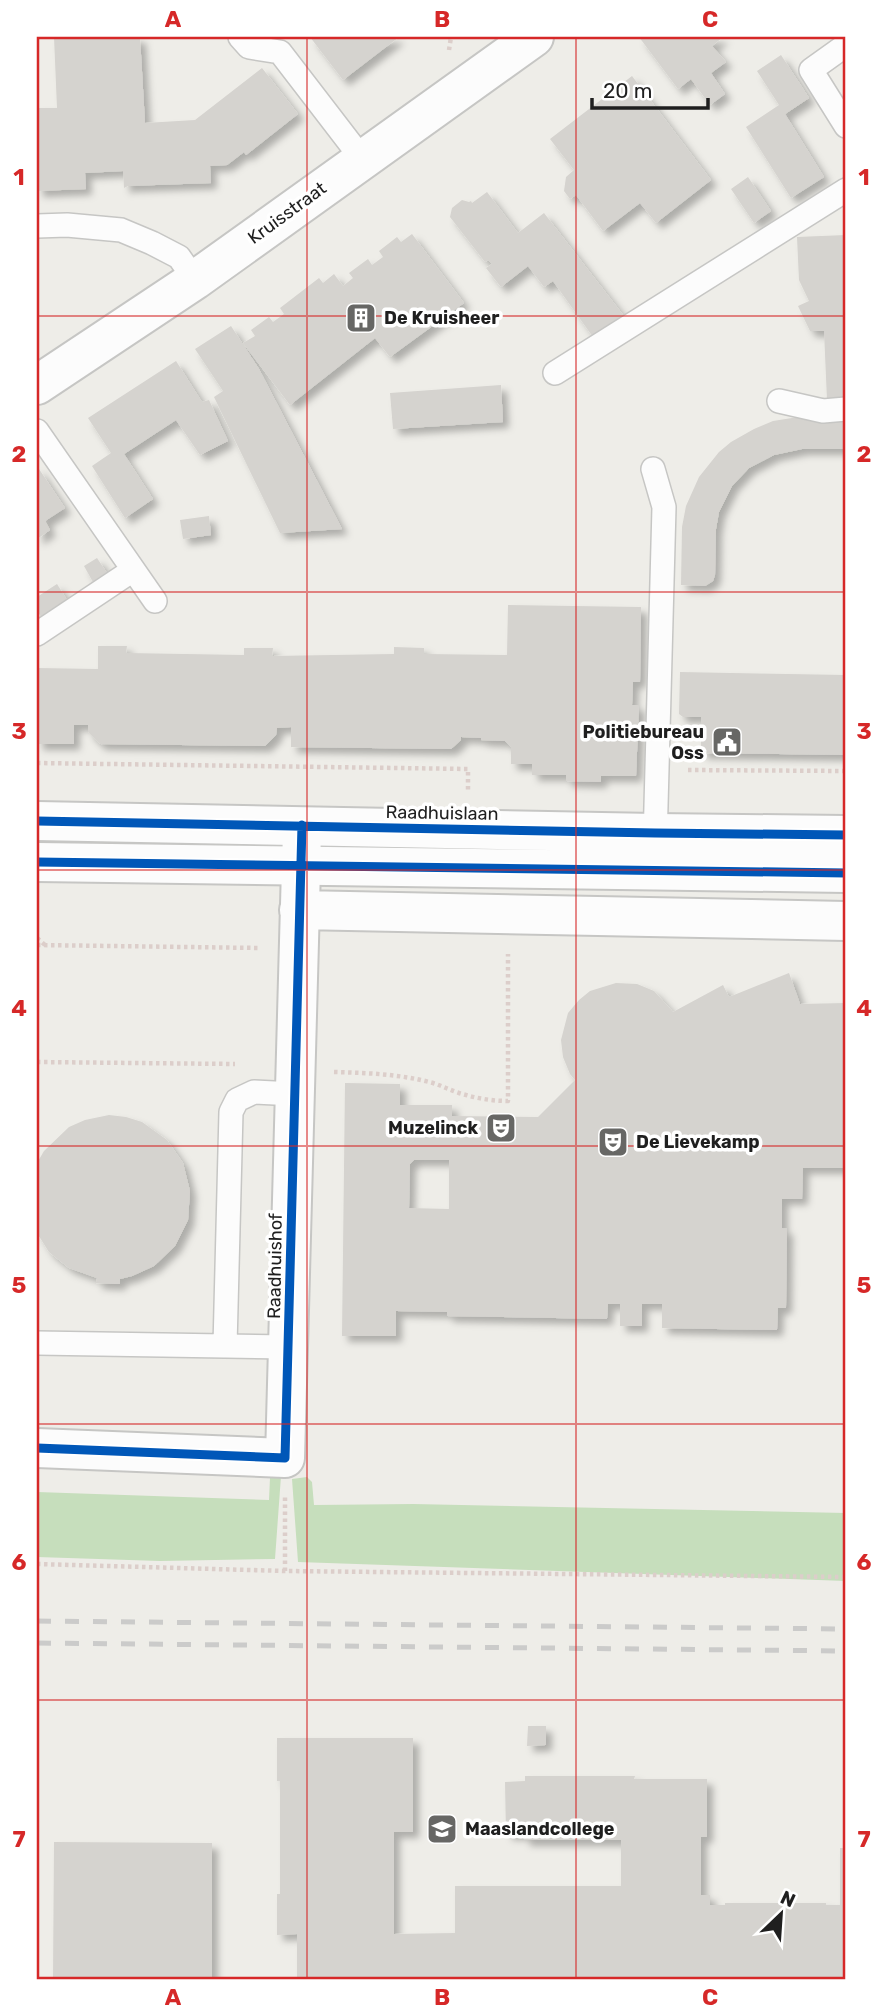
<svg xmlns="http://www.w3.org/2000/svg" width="883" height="2016" font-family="Rubik,sans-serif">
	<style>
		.forest { fill: #c6debc }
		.building { fill: #d5d3cf; fill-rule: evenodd; filter: url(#shadow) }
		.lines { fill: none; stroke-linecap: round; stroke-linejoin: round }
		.service-casing { stroke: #c6c6c4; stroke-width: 26 }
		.minor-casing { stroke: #c6c6c4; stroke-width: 42 }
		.tertiary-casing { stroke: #c6c6c4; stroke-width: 42 }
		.path { stroke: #dcceca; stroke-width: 4.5; stroke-dasharray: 3.5 3.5; stroke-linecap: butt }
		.service { stroke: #fcfcfc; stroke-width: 23 }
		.minor { stroke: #fcfcfc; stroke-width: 38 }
		.tertiary { stroke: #fcfcfc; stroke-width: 38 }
		.rail { stroke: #cbcbca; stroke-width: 5; stroke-dasharray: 14 14; stroke-linecap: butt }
		.cycleway-casing { stroke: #fff; stroke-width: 13 }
		.cycleway { stroke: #0057b8; stroke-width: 9 }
		.grid { fill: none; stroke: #d62828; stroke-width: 2; stroke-opacity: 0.55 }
		.labels { text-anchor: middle; stroke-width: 7; stroke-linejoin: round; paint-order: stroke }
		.street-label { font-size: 18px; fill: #1f1f1f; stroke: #fff }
		.poi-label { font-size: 18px; font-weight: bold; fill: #1f1f1f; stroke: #fff; text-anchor: start }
		.neatline { fill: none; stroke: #d62828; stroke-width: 2.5 }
		.grid-label { font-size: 23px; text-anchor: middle; font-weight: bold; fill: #d62828 }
	</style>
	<defs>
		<filter id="shadow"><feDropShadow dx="6" dy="6" stdDeviation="3.5" flood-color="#0004"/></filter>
	</defs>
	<rect width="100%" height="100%" fill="#eeede8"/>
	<!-- forest -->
	<path class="forest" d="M281,1476L275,1559L160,1561L37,1557V1492L269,1500L270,1478Z
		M307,1477L312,1482L314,1505L413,1504L846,1513V1581L298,1562L292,1479Z"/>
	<!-- building -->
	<path class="building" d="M54,37H140L145,123L195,120L262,68L298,114L246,155L244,152L227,165L210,166L211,183L128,186L124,188L123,171L85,173L86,189L37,191V108H57Z
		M310,37H399L343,80Z
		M639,37H723L712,46L726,62L711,73L725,94L710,105L691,79L678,89Z
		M781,55L809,98L785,114L824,177L791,198L746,127L779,105L757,71Z
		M632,76L711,180L656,223L640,203L603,231L576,195L570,199L564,191L566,177L574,170L550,139Z
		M748,177L771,211L754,223L731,189Z
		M487,192L518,233L544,213L627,320L593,337L553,281L544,287L528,266L501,287L486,268L492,264L488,260L485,262L450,217L452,208L462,200L469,202L471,201L472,203Z
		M412,234L464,303L390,357L375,338L290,405L243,343L255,336L251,330L269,317L273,322L284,314L280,308L319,278L323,283L334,274L343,286L353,278L349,273L368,259L372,265L383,257L379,251L397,237L401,242Z
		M846,235V399L827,400L824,331H810L798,306L809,301L799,280L797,237Z
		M231,326L259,369L342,529L280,533L214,397L223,391L195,349Z
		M176,361L202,402L209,400L228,441L200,455L176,420L124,454L153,499L125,518L92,466L111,453L88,418Z
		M501,385L503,422L393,429L390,393Z
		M792,418H846V449H802L774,455L749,468L732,486L719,512L716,529L715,575L713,581L705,586L681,585L682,527L686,506L699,477L719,452L731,442L754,429L773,421Z
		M37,466L65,508L45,521L50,530L37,539Z
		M209,516L211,535L183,539L180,520Z
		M97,558L107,573L93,582L84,566Z
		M57,584L67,600L41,617L37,610V597Z
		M508,605L641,607L640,682H633L632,705H639L636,776H601V782L566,781V775H532V764H511V747L505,741L481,740V738L461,737V740L451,749L291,747V727L277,728L276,735L265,746L100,744L88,732V725H74V744H37V668L98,669V646H127L126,653L244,655V648H273L272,656L394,654V647L424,648V654L507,655Z
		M680,672L846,675V755L701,753V717H683L679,714Z
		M789,973L800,1004L846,1003V1168H803L802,1199H782V1228L787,1229L786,1308H778L777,1330L662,1328V1304H642V1326H620V1304H608L607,1319L447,1316V1312L396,1311V1336H342L345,1083L400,1084V1105H452V1116L538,1117L575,1080L570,1074L563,1057L561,1040L568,1013L579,1000L590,991L616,983L637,984L654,991L673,1012L723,985L729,997ZM414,1160H449V1209L409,1208L410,1164Z
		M109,1115L126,1117L142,1122L167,1140L183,1163L190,1191L188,1220L175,1246L154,1266L132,1276L120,1279V1284H114L96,1283L97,1278L69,1268L49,1252L37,1233V1163L44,1151L69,1127L85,1120Z
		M528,1726H546V1745L527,1746Z
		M277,1738H413V1832H394V1934L455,1933V1886H621V1840H524V1834H506L505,1782L525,1781V1776H635L634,1779H707V1837H701V1895H710V1905H725V1903H826V1905H840V1848H846V1979H297V1934L277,1935V1894H280V1781H277Z
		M54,1842L212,1843V1979H53Z"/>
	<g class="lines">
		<!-- service casing -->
		<g class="service-casing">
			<path id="service" d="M240,37L249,47L280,52L363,160
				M846,45L811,70L846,126
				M37,226L67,225L121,230L152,243L179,257L195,280
				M555,373L846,190
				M779,401L823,411L846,409
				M37,431L155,601
				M653,469L664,507L655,843
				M37,634L133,570
				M37,1343L288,1347
				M225,1346L231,1112L237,1100L254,1092L295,1094"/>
		</g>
		<!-- minor casing -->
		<g class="minor-casing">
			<path id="minor" d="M37,385L195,280L534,37
				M299,910L846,921
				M37,1448L285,1458L302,831"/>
		</g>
		<!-- tertiary casing -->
		<g class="tertiary-casing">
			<path id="tertiary" d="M37,821L655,833L846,835
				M37,862L846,873"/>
		</g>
		<!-- path -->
		<path class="path" d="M449,50L451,37
			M37,763L468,769V792
			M688,770L846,771
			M37,938L45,945
			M37,945L260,948
			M37,1062L235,1064
			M334,1072C368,1073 400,1074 433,1083C442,1086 450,1090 459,1093C475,1098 491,1101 508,1101V954
			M37,1564L285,1571L846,1577
			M285,1571V1494"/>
		<!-- service -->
		<use href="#service" class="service"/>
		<!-- minor -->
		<use href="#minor" class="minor"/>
		<!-- tertiary -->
		<use href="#tertiary" class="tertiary"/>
		<!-- rail -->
		<path class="rail" d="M37,1621L846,1629
			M37,1643L846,1651"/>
		<!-- cycleway casing -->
		<g class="cycleway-casing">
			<path id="cycleway" d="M37,821L655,833L846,835
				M37,862L846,873
				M37,1448L285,1458L302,825"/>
		</g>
		<!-- cycleway -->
		<use href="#cycleway" class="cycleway"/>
	</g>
	<!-- grid -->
	<path class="grid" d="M307,37V1979M576,37V1979M37,316H846M37,592H846M37,870H846M37,1146H846M37,1424H846M37,1700H846"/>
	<!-- icons -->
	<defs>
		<g id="building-square" transform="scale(1.575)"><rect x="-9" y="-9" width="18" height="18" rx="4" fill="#676765" stroke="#fff"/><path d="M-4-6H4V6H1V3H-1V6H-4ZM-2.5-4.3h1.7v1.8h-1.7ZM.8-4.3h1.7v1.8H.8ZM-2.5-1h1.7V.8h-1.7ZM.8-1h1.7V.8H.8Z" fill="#fff"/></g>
		<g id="civic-square" transform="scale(1.575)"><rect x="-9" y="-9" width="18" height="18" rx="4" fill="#676765" stroke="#fff"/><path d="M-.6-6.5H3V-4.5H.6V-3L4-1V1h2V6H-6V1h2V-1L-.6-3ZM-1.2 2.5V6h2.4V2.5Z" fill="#fff"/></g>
		<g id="theatre-square" transform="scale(1.575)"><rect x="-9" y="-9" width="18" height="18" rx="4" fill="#676765" stroke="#fff"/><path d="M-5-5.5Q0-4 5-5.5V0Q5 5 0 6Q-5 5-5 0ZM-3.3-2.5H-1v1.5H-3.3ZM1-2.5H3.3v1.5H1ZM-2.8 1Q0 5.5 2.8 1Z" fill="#fff"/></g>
		<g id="school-square" transform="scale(1.575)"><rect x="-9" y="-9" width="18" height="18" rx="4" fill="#676765" stroke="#fff"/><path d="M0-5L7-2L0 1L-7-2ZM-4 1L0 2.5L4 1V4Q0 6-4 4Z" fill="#fff"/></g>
	</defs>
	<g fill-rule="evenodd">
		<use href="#building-square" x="361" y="318"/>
		<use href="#civic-square" x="727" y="742"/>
		<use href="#theatre-square" x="501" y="1128"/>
		<use href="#theatre-square" x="613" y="1142"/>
		<use href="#school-square" x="442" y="1829"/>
	</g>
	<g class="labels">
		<!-- street labels -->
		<g class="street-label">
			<text transform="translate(287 213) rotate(-36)" y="6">Kruisstraat</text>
			<text transform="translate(442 813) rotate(1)" y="6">Raadhuislaan</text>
			<text transform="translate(275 1266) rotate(-89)" y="6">Raadhuishof</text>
		</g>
		<!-- poi labels -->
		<g class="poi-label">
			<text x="384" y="324">De Kruisheer</text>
			<text x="704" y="738" text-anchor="end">Politiebureau<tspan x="704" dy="21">Oss</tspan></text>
			<text x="478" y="1134" text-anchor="end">Muzelinck</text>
			<text x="636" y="1148">De Lievekamp</text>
			<text x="465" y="1835">Maaslandcollege</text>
		</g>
	</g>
	<!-- border -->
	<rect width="883" height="2016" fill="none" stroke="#ffffff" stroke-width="77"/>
	<!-- north arrow -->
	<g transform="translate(781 1914) rotate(25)" stroke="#ffffff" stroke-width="5" paint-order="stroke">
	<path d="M0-5L12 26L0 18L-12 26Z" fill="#1f1f1f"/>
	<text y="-10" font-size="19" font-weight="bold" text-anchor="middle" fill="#1f1f1f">N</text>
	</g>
	<!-- scale -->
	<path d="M592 98v10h116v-10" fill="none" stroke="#1f1f1f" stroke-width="3.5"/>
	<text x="603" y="98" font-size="21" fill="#1f1f1f" stroke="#ffffff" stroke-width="5" paint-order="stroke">20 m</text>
	<rect x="38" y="38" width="806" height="1940" class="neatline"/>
	<g class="grid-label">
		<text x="173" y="27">A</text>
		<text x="442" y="27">B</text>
		<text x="710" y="27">C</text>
		<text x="19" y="185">1</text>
		<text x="864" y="185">1</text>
		<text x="19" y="462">2</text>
		<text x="864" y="462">2</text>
		<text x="19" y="739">3</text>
		<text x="864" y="739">3</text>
		<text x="19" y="1016">4</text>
		<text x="864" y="1016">4</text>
		<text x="19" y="1293">5</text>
		<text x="864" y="1293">5</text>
		<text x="19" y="1570">6</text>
		<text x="864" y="1570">6</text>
		<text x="19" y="1847">7</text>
		<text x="864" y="1847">7</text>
		<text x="173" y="2005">A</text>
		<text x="442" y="2005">B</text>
		<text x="710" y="2005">C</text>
	</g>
</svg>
